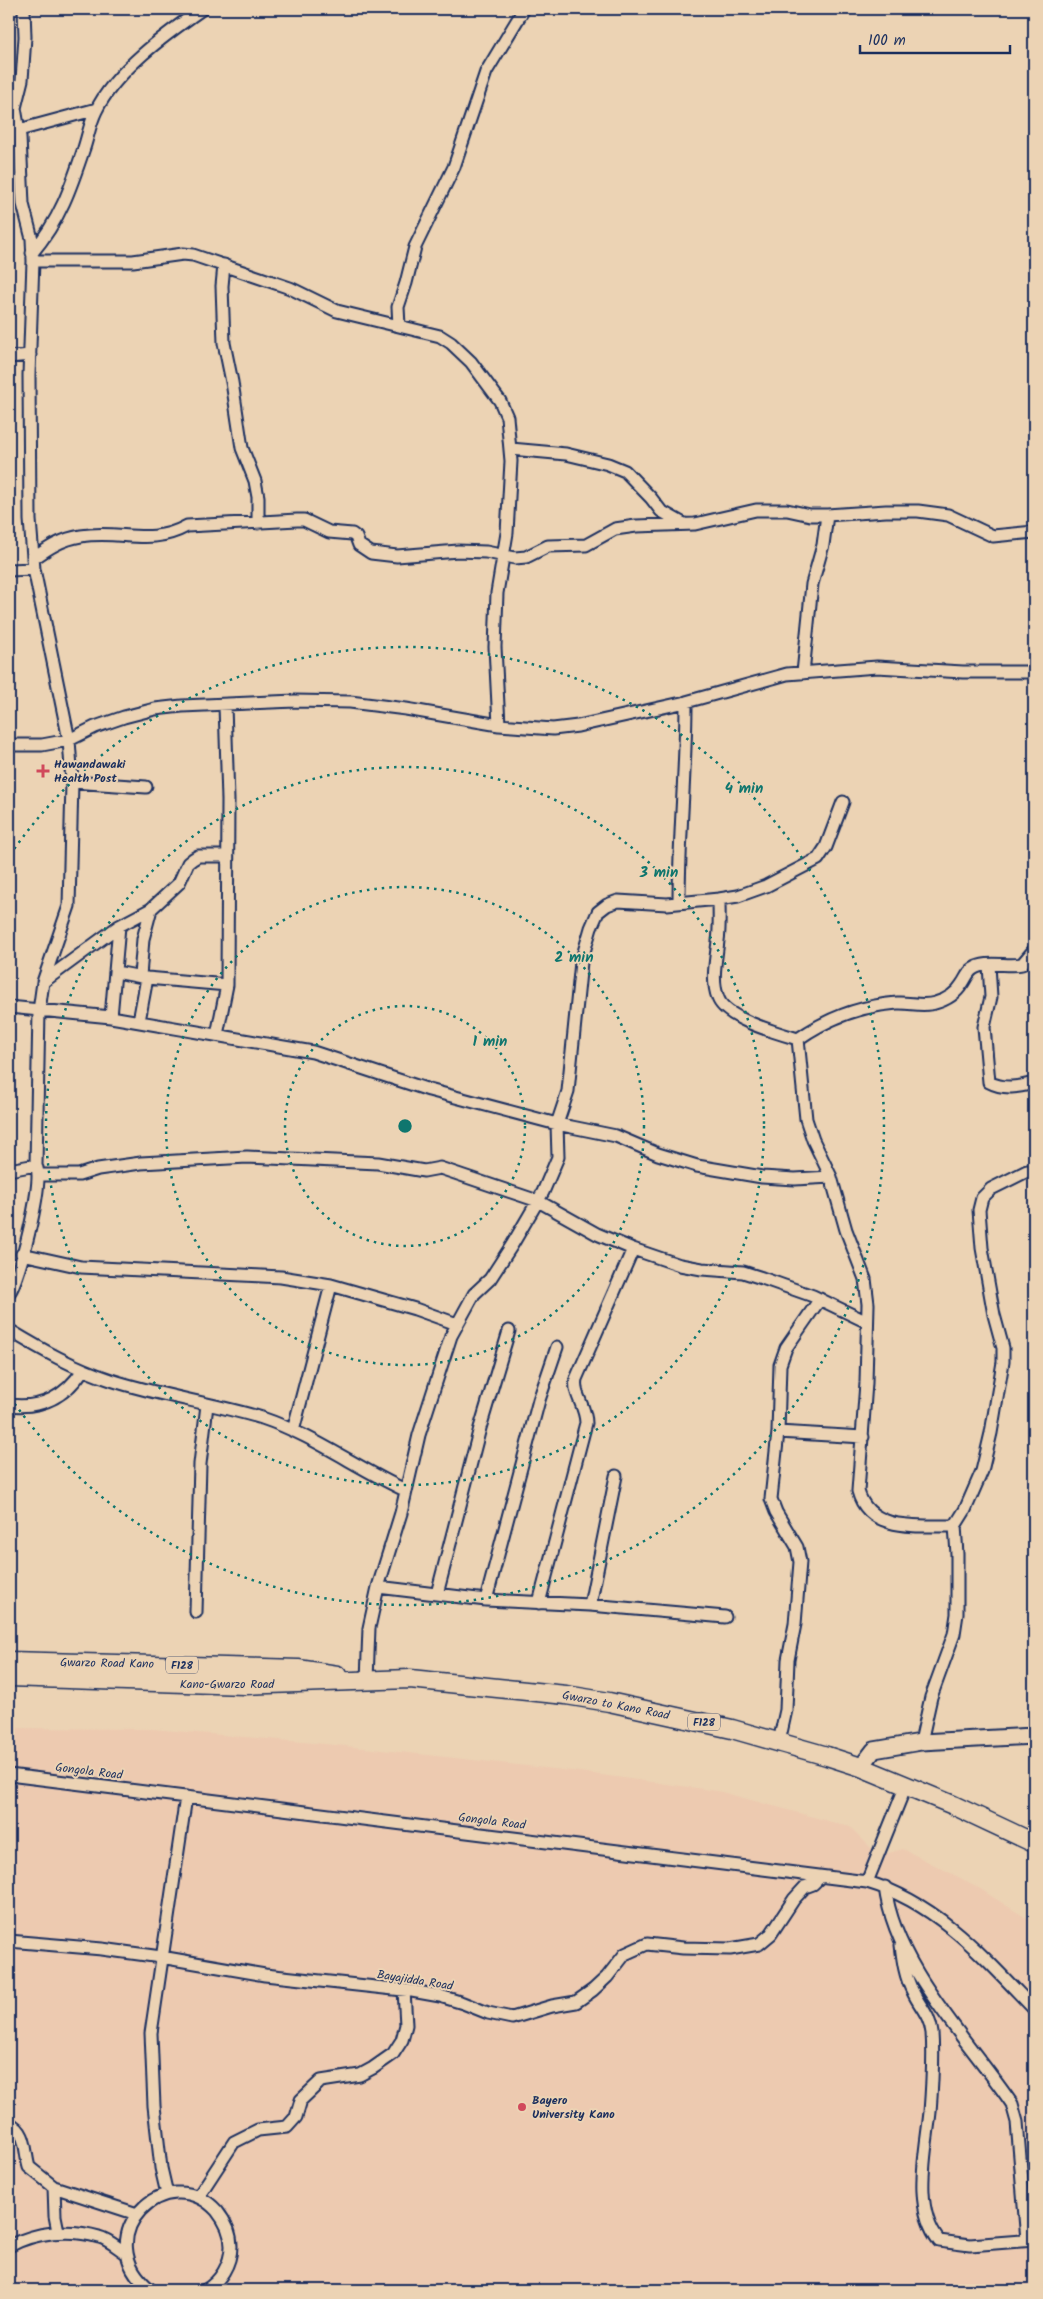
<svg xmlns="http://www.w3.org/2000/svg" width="1043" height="2299" font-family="Kalam,sans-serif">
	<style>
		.built { fill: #edcab0 }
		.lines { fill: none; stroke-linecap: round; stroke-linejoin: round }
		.street-casing { stroke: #1b2f5e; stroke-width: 15 }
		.secondary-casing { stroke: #1b2f5e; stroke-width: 19 }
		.primary-casing { stroke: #1b2f5e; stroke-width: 21 }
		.street { stroke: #ecd3b4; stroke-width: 11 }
		.secondary { stroke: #ecd3b4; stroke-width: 15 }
		.primary { stroke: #ecd3b4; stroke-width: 18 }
		.ring { fill: none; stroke: #0f766e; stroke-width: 2.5; stroke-dasharray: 2.5 5 }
		.poi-dot { fill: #d1495b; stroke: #ecd3b4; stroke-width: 2 }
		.labels { text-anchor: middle; stroke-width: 4; stroke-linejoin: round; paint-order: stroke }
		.shield { fill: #ecd3b4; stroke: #5a6078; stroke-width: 1 }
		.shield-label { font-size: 11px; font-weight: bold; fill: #1b2f5e }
		.poi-label { font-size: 12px; font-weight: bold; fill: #1b2f5e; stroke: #ecd3b4; text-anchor: start }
		.street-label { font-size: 12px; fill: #1b2f5e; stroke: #ecd3b4 }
		.centre { fill: #0f766e; stroke: #ecd3b4; stroke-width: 2.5 }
		.ring-label { font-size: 15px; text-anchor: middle; font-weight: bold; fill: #0f766e; stroke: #ecd3b4; stroke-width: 4; stroke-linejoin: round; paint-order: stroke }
	</style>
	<rect width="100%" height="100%" fill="#ecd3b4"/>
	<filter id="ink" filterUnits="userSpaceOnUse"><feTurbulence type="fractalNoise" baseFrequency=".02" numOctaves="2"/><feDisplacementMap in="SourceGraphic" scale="10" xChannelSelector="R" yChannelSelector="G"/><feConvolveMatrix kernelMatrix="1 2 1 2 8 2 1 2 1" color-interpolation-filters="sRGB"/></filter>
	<g filter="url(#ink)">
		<!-- built -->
		<path class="built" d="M9,1728L152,1729L336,1745L572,1771L718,1791L850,1827L872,1849L885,1854L903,1849L974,1885L1034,1923V2290H9Z"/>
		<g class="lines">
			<!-- street casing -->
			<g class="street-casing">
				<path id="street" d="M19,130L97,109
					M32,253C60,220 71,187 84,148C88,136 90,123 96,111C115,71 166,34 202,9
					M33,261H133L183,254L193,255L290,288L337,311L440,336L451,343L471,362L500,401L507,417L511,461L507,533L497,593L495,647L499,725
					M224,265L222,286L224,343L232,382L242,448L255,481L258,497V523
					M399,326L398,307L406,283L415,247L454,167L486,72L524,9
					M9,357L30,355
					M511,449L566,454L608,464L625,471L651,498L661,511L684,524
					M33,559C48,548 62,539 81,536C120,529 149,547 187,526L297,520H304L329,532L352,534L356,537L359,545L371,553L397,556L458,551L486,552L515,558L526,557L548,546L586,545L615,529L636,526L695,524L756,510H787L810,515H827L886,511H918L948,515L993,536L1034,532
					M9,570L34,569
					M803,673L812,584L823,545L827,515
					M9,745H42L69,740L95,727L124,717L155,709L182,706L295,701L350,702L406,709L499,725L553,729L578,726L686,702L787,674L877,667L963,672H1034
					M72,782L146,787
					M719,899C719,913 720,927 718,941C716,960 711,980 718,998C725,1019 778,1033 798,1039
					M679,902C679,835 686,769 686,702
					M989,965L991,997L984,1027L989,1082C1004,1090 1019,1087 1034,1083
					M116,972L147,978L227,985
					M140,976L143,939L151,909
					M43,982L119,926L151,909L179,883L188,863L193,859L198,856H227
					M9,1007L111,1017L313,1052L429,1090L557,1124L616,1136L658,1154L697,1166L762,1177L795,1179L831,1177
					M111,1017L119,926
					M139,1021L147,978
					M217,1035L227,985L228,800L225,705
					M798,1039L806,1119L813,1140L831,1177L846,1230L865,1279L868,1304L866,1383L858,1491C869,1533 920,1525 955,1526
					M798,1039C828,1018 859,1006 897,1003C909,1002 923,1007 935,1003C946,1000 956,994 962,984C966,979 967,973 973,969C986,960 1007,967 1022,964L1034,950
					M9,1170L36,1165L39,1011L43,982L69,906L72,782L69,740L34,569L30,520L29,375L33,261L32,239L23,204L20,137L15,108L22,80L25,37L24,9
					M39,1175H79L98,1169L141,1163L247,1157L378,1163L424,1171L440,1168L538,1201L597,1234L633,1249L680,1265L702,1269L743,1272L762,1278L813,1296L867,1322
					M22,1254L81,1267L281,1277L331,1285L415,1309L457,1324
					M9,1293C19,1280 43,1185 37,1168
					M9,1330C42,1350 74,1368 111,1380C160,1396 213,1403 262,1418C313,1435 357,1468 405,1490
					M9,1405C42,1409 65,1397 83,1370
					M293,1431L331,1285
					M778,1432L863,1437
					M378,1587L486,1600L590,1605L725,1617
					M437,1594L480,1428L509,1331
					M486,1600L539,1400L557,1347
					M539,1603L586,1423C586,1406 573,1395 576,1379L633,1249
					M590,1605L616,1476
					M196,1612L200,1464L207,1405
					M367,1680L369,1628L378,1587L401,1513L419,1435L451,1336L474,1294L490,1279L512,1245L543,1192L558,1157L557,1124L568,1091L581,962L591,928L598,912L607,905L618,901L667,904L719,899L738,896L766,886L818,859L826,847L843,802
					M779,1742L786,1710L788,1660L795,1624L800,1562L797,1547L776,1512L771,1499L778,1432L780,1365L786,1348L820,1299
					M921,1742L931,1697L954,1634L957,1614V1554L955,1526L965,1510L982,1471L991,1433L1003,1362V1348L994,1315L982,1248L979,1210L982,1198L991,1189L1027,1171H1034
					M9,1775L867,1882L906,1785
					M867,1882C938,1903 985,1958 1034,2009
					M885,1887C895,1967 968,2039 1012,2104L1017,2122L1027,2240
					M9,1941L102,1949L161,1957L265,1975L412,1991L440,1996L463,2003L488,2013L512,2018L552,2006L576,2002L593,1990L607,1977L625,1954L647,1944L683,1948L730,1949L759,1944L771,1934L794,1899L805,1887L813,1884L820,1877
					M901,1945C903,1961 905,1977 913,1992C920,2007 930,2015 932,2033C934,2059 932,2086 930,2112C926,2152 912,2207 939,2241L970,2245L1034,2240
					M9,2123C28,2132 24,2151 29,2167L54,2187L55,2216L58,2231
					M54,2187L137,2214
					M167,2194L161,2168L154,2106L151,2033L186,1797
					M198,2197L234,2142L258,2130L287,2127L296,2117L301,2100L321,2081L360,2075L373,2068L393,2054L402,2040L406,2025L404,1990
					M9,2246C36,2232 69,2228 99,2237C108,2239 118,2248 126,2253
					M151,2290C85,2237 167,2157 217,2211C225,2221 231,2233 231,2246C231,2264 220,2282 205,2290"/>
			</g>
			<!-- secondary casing -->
			<g class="secondary-casing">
				<path id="secondary" d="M861,1767L874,1750L921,1742L1034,1736"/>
			</g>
			<!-- primary casing -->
			<g class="primary-casing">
				<path id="primary" d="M9,1661L298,1669L337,1675
					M9,1677L244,1685L410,1679L566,1695L609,1702L732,1729L827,1756L861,1767L953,1805L1034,1843"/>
			</g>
			<!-- street -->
			<use href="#street" class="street"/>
			<!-- secondary -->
			<use href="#secondary" class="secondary"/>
			<!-- primary -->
			<use href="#primary" class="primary"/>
		</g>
	</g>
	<!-- distance rings -->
	<g class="ring">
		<circle cx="405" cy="1126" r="120"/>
		<circle cx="405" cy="1126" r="239"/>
		<circle cx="405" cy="1126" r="359"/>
		<path d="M10 855A479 479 0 1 1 10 1397"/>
	</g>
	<!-- markers -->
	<g class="poi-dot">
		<path d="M40.5 763.5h5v5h5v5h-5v5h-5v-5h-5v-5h5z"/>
		<circle cx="522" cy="2107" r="5"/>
	</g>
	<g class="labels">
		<!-- shield labels -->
		<g class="shield">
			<rect x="166" y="1656.5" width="32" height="17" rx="4"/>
			<rect x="688" y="1713.5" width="32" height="17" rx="4"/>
		</g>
		<g class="shield-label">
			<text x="182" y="1669">F128</text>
			<text x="704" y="1726">F128</text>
		</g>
		<!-- poi labels -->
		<g class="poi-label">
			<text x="54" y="768">Hawandawaki<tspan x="54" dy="14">Health Post</tspan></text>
			<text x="532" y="2104">Bayero<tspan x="532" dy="14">University Kano</tspan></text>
		</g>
		<!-- street labels -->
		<g class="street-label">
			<text transform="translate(107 1663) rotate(1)" y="4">Gwarzo Road Kano</text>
			<text x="227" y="1688">Kano-Gwarzo Road</text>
			<text transform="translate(616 1705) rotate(11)" y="4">Gwarzo to Kano Road</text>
			<text transform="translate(89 1771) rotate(7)" y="4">Gongola Road</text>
			<text transform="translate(492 1821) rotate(7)" y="4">Gongola Road</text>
			<text transform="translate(415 1980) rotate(9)" y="4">Bayajidda Road</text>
		</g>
	</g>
	<circle cx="405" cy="1126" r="8" class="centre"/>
	<g class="ring-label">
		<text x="744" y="793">4 min</text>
		<text x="659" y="877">3 min</text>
		<text x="574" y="962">2 min</text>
		<text x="490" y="1046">1 min</text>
	</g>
	<!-- margin -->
	<rect width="1043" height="2299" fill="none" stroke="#ecd3b4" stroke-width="30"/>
	<rect x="15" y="15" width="1013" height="2269" fill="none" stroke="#1b2f5e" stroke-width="2" filter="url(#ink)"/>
	<!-- scale -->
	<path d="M860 45v8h150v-8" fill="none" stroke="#1b2f5e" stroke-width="2.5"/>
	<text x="868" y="45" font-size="15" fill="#1b2f5e" stroke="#ecd3b4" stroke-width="4" paint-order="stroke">100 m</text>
</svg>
